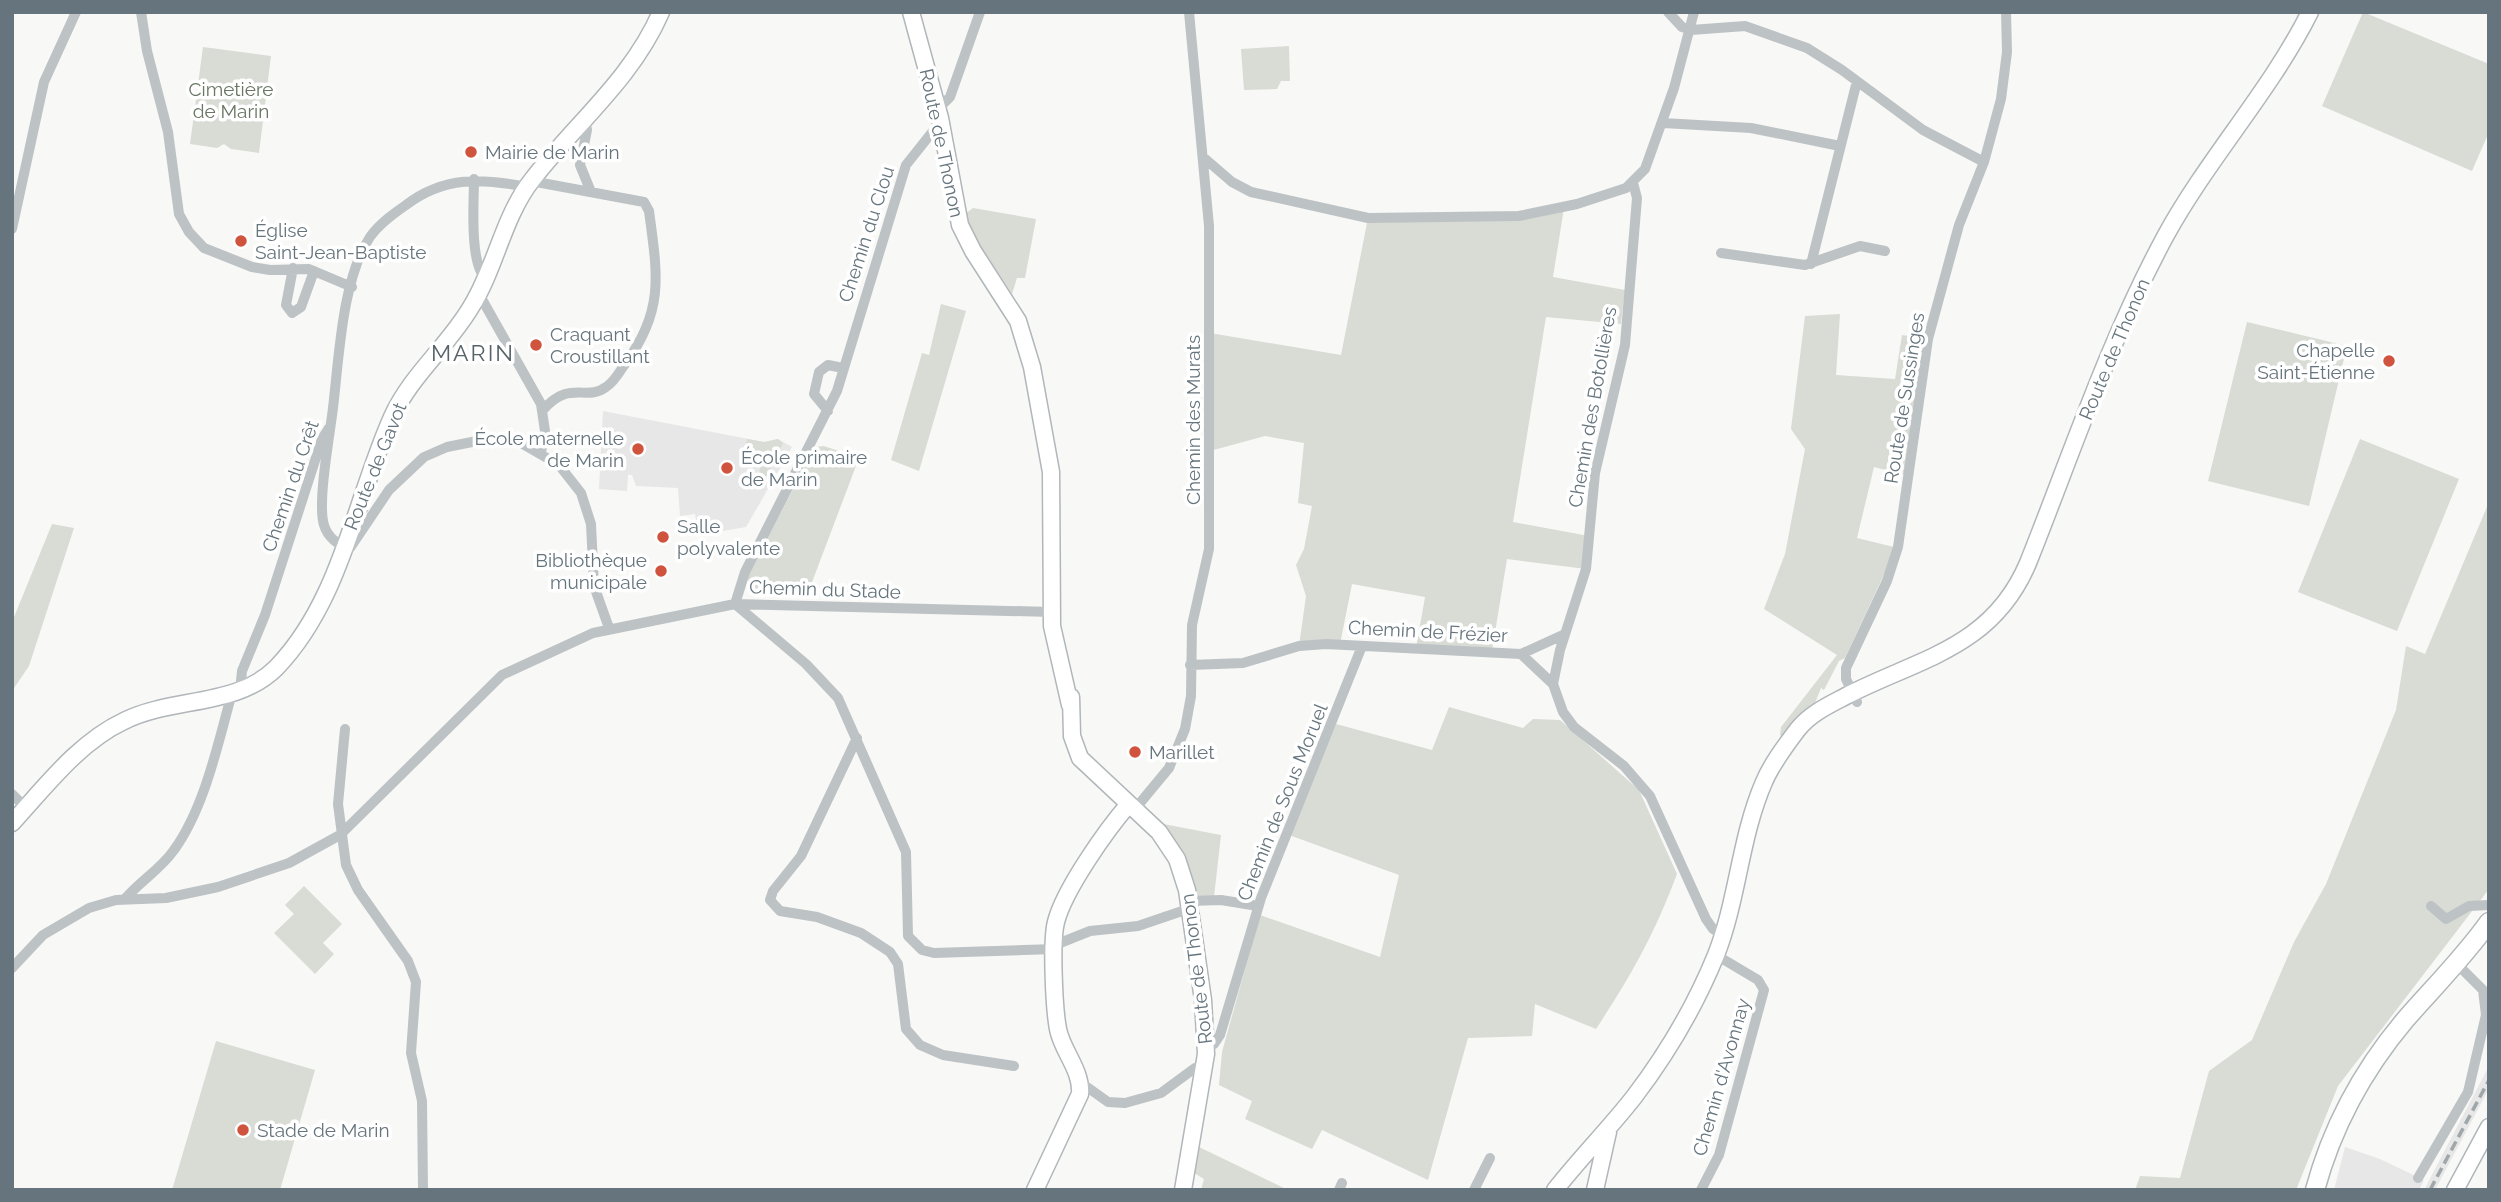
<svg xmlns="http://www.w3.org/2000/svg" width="2501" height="1202" font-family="Raleway,sans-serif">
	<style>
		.built { fill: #e6e7e6 }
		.green { fill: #d8dcd5 }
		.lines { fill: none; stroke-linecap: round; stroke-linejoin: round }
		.secondary-casing { stroke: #b0b6ba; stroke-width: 19 }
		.primary-casing { stroke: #b1b7b9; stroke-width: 21 }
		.street { stroke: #bdc2c5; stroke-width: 10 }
		.secondary { stroke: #fff; stroke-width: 16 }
		.primary { stroke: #fff; stroke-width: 18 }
		.rail { stroke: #a0a7ab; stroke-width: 3.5; stroke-dasharray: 10 5; stroke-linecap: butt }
		.poi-dot { fill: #d0533e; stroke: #fff; stroke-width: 2.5 }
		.labels { text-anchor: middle; stroke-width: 7; stroke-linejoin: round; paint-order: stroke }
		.park-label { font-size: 19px; fill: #697664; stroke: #fff }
		.street-label { font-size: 19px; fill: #66757d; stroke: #fff }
		.poi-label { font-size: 19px; fill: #66757d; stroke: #fff; text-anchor: start }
		.quarter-label { font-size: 23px; letter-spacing: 2px; fill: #576369; stroke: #fff }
	</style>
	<rect width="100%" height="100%" fill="#f8f8f6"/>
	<!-- built -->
	<path class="built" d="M603,411L764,442L778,439L792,447L746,527L699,535L695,514L680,516L678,488L636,486L632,475H628L627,491L599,489Z
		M2489,1066V1088L2484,1098L2435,1190H2424Z
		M2345,1147L2380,1159L2424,1180L2419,1190H2334Z"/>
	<!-- green -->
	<path class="green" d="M2363,12L2489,64V132L2472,171L2322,106Z
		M1289,46L1290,81H1281L1277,89L1244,90L1241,49Z
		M203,47L271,56L259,153L231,149L224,144L217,148L190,144Z
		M973,208L1036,219L1025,278H1017L1012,294L973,235L965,214Z
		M1564,208L1553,277L1625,290L1621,324L1546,317L1513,522L1589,536L1586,569L1507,559L1492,651L1416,648L1425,597L1352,584L1340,644L1299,646L1306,596L1296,565L1304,549L1312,506L1298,503L1304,443L1265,436L1210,451V333L1341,355L1368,218L1404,219Z
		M941,304L966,311L919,471L891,460L922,353L929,355Z
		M1840,314L1836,375L1895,379L1902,335L1928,339L1909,476L1874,467L1857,538L1894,547L1887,568L1845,658L1839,661L1824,690L1821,688L1813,708L1784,738L1780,735L1781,727L1837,655L1764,609L1785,554L1805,449L1791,429L1805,316Z
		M2247,322L2347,346L2309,506L2208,481Z
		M747,439L764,442L778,439L783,443L764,481L758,480L762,458L744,454Z
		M2360,439L2459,479L2397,631L2298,592Z
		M824,446L859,458L806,598L752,595L748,590V576L815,447Z
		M2489,502V889L2338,1086L2296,1190H2135L2140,1176L2180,1178L2209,1071L2252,1040L2294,942L2326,884L2396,710L2406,646L2425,654Z
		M52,524L74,528L29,666L12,691V622Z
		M1449,707L1523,728L1533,719L1560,720L1639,790L1677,874C1654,935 1632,974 1596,1029L1535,1004L1532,1036L1468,1038L1428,1180L1322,1130L1312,1149L1245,1119L1252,1101L1219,1085L1222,1052L1260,915L1380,957L1399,875L1289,835L1336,724L1432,750Z
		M1158,823L1221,835L1214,897L1195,896Z
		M304,886L342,924L323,943L334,954L315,974L274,933L294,914L285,905Z
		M216,1041L315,1070L280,1190H172Z
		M1199,1147L1288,1190H1201L1204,1179L1194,1173Z"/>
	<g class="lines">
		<!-- secondary casing -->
		<g class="secondary-casing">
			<path id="secondary" d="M911,12L940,118L960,225L973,251L1018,321L1032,367L1051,472L1052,626L1070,705
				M1071,697L1072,736L1080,758L1159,832L1177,859L1187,890L1203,1000L1206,1054L1183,1190
				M12,823C45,787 79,742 124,721C172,697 237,707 276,668C341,601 355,500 392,417C411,375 448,346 471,307C496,267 503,217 532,180C576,123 632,79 661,12
				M1035,1190L1080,1094C1082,1070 1062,1051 1058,1029C1054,1008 1051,941 1056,922C1064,890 1107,829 1129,804
				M1555,1190C1580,1158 1609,1129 1634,1097C1666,1055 1696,1004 1716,955C1738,899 1740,837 1764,782C1772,763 1786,745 1798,729C1811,713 1829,705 1846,696C1920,658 1992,648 2028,563C2072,453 2109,340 2166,235C2209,157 2271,90 2310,12
				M1595,1190L1608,1132
				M2455,1190L2489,1127"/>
		</g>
		<!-- primary casing -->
		<g class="primary-casing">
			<path id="primary" d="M2315,1190C2332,1127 2363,1070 2405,1020C2433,988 2464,957 2489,922"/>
		</g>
		<!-- street -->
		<path class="street" d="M141,12L147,51L168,132L179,214L189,232L204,248L252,267L270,270L309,269L352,287
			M1668,12L1682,27L1691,30
			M1691,30L1745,26L1807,48L1842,70L1923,130L1984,162
			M938,109L950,97L980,12
			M585,119L587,130L580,165L591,192
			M1663,123L1751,128L1840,146
			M1203,157L1232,182L1251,192L1368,218L1519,216L1577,204L1626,188L1645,169L1674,88L1694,12
			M474,179C474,201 469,264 486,279
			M531,181L644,202L649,211C657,272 665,309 627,361C621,369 615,382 606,387C586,402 570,379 543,410
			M527,187C482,178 444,176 406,205C393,214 379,224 370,237C342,279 339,358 333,408C330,434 317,503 324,525C327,536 339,547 350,548L389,490L424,457L447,447L477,441L503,440L521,443L559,465L581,493L591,524L594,586L609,628
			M12,229L44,82L76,12
			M1721,253L1805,265L1860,246L1885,251
			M1811,264L1857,81
			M293,268L286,305L292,313L301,307L314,271
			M479,294L541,404L545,431L541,452
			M828,411L814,394L819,372L828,365L843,368
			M735,604L806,664L838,698L906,852L908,936L922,950L934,953L1055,949
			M735,604L745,572L837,391L906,165L941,121
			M1521,654L1565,634
			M1190,665L1243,663L1299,646L1326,644L1521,654L1553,684L1563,712L1574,727L1624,766L1650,796L1706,919L1713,929L1723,935
			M1553,684L1560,650L1586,569L1595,473L1625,345L1637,198L1633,183
			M240,691L242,671L265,615L322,439L329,428
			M1857,702L1846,679V668L1887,581L1898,547L1928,339L1959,225L1984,162L2001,99L2007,52L2006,12
			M345,729L338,804L346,865L358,890L408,961L416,982L411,1053L422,1101L423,1190
			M857,738L801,856L773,891L770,900L780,911L817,917L861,933L890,952L898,964L906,1029L920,1045L943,1055L1014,1066
			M12,794L26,808
			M1135,809L1169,768L1185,729L1191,696L1192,625L1209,549V226L1189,12
			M125,899C140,881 161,869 174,850C205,807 218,743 232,693
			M1190,901L1221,900L1258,906
			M2431,906L2446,919L2469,906L2489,905
			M1055,945L1090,931L1138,926L1191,908
			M12,968L43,935L89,908L116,900L166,898L218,887L289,863L340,835L502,675L593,633L735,604L1051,612
			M1206,1048L1214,1044L1220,1035L1261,898L1362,646
			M1080,1082L1108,1102L1125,1103L1161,1093L1195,1068H1206
			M2418,1178L2468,1092L2486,1015L2483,990L2456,963
			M1339,1190L1342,1183
			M1474,1190L1490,1158
			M1701,1190L1719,1155L1764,990L1758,980L1716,955"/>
		<!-- secondary -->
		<use href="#secondary" class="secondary"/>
		<!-- primary -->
		<use href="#primary" class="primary"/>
		<!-- rail -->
		<path class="rail" d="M2430,1190L2489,1080"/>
	</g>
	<!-- markers -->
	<g class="poi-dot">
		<circle cx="471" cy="152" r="7"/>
		<circle cx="241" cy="241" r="7"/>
		<circle cx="536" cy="345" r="7"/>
		<circle cx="2389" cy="361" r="7"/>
		<circle cx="638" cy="449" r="7"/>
		<circle cx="727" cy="468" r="7"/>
		<circle cx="663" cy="537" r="7"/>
		<circle cx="661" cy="571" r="7"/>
		<circle cx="1135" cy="752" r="7"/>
		<circle cx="243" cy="1130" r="7"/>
	</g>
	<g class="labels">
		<!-- park labels -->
		<g class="park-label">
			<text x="231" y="96">Cimetière<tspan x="231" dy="22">de Marin</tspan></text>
		</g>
		<!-- street labels -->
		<g class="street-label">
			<text transform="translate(942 143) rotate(78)" y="7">Route de Thonon</text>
			<text transform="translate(866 234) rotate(-72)" y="7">Chemin du Clou</text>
			<text transform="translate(2114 349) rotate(-67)" y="7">Route de Thonon</text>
			<text transform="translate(1904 398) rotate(-81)" y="7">Route de Sussinges</text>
			<text transform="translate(1592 407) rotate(-80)" y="7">Chemin des Botollières</text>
			<text transform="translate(1193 420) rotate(-90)" y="7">Chemin des Murats</text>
			<text transform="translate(375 466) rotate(-68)" y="7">Route de Gavot</text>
			<text transform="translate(290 486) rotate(-71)" y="7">Chemin du Crêt</text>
			<text transform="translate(825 589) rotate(2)" y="7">Chemin du Stade</text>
			<text transform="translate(1428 631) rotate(3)" y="7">Chemin de Frézier</text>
			<text transform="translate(1282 802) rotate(-68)" y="7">Chemin de Sous Moruel</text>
			<text transform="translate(1196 969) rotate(-97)" y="7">Route de Thonon</text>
			<text transform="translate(1721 1077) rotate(-74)" y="7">Chemin d'Avonnay</text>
		</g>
		<!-- poi labels -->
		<g class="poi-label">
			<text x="485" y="159">Mairie de Marin</text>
			<text x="255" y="237">Église<tspan x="255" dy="22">Saint-Jean-Baptiste</tspan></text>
			<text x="550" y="341">Craquant<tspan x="550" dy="22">Croustillant</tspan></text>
			<text x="2375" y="357" text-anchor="end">Chapelle<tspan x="2375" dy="22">Saint-Étienne</tspan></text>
			<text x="624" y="445" text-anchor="end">École maternelle<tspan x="624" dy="22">de Marin</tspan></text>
			<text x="741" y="464">École primaire<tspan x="741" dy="22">de Marin</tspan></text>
			<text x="677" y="533">Salle<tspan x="677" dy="22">polyvalente</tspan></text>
			<text x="647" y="567" text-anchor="end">Bibliothèque<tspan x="647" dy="22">municipale</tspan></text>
			<text x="1149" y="759">Marillet</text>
			<text x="257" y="1137">Stade de Marin</text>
		</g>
		<!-- quarter labels -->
		<g class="quarter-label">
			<text x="473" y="361">MARIN</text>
		</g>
	</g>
	<!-- border -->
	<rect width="2501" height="1202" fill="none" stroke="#66757d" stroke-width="28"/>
</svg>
